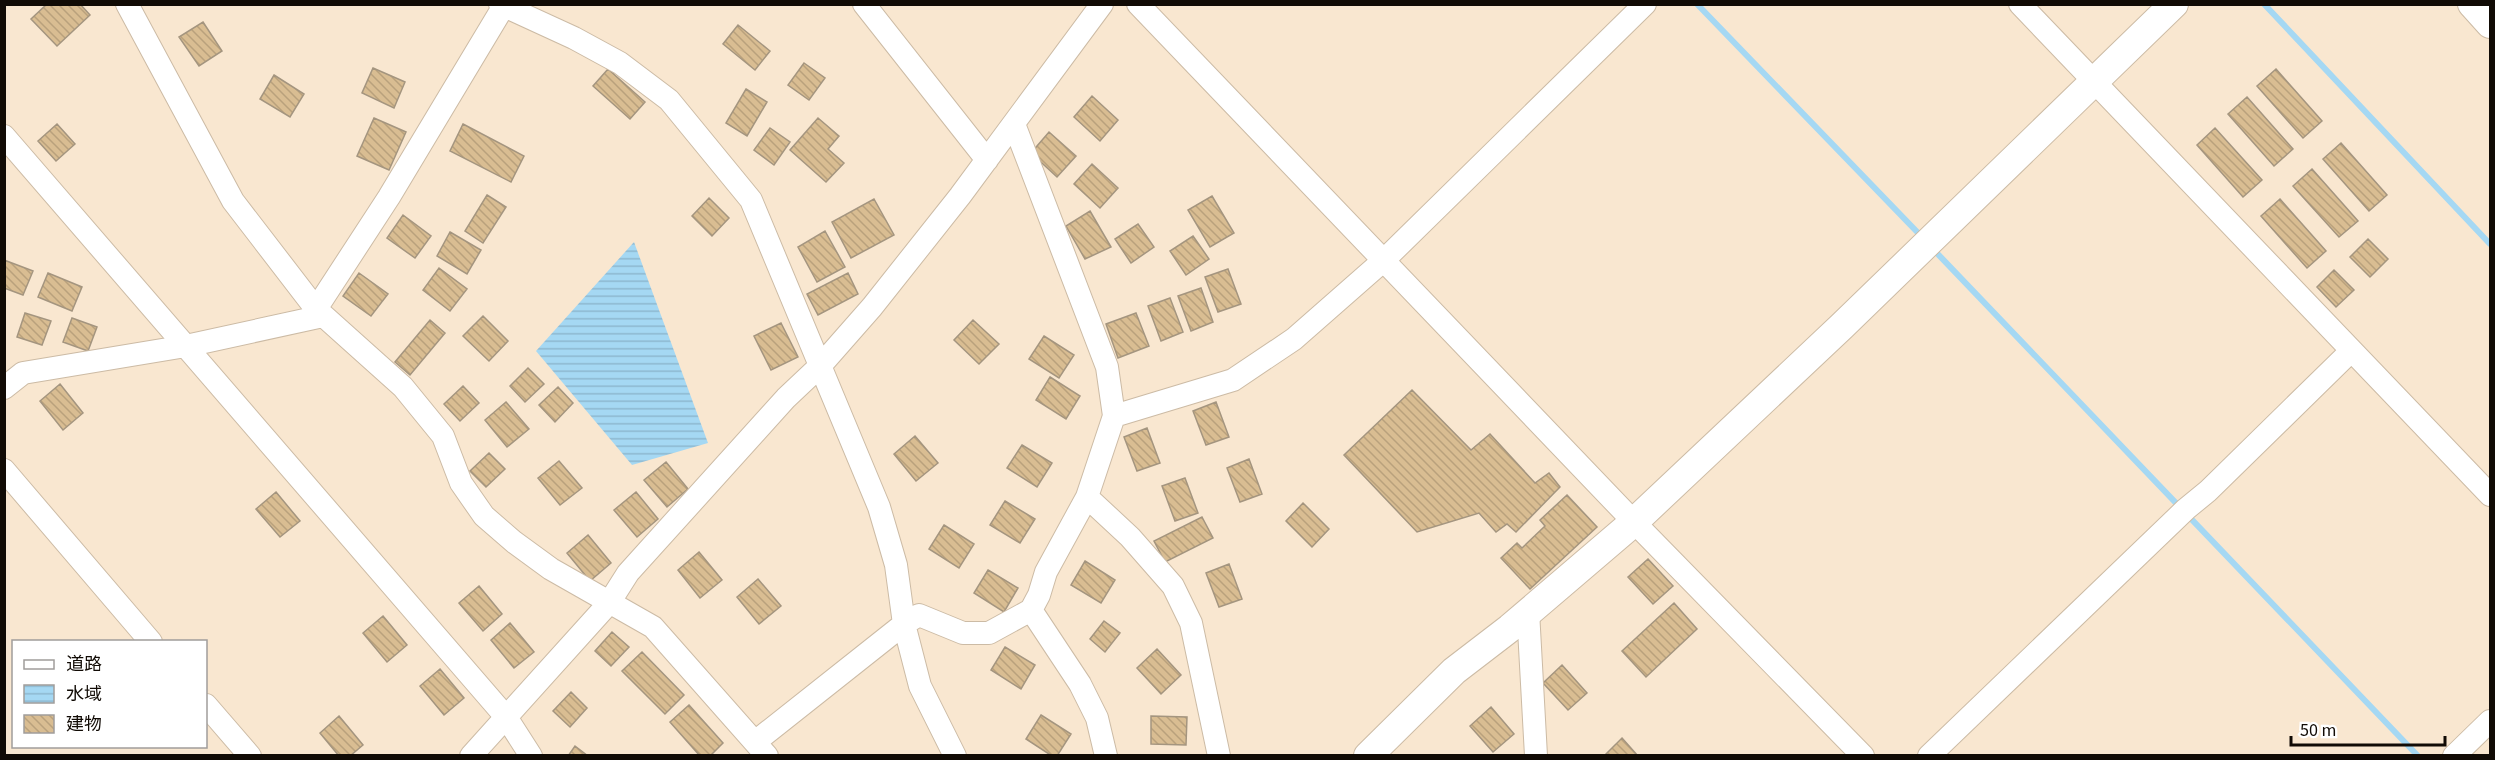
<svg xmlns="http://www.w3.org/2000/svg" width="2495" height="760" font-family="'Source Sans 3','Noto Sans JP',sans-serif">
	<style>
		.water { fill: url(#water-rules) }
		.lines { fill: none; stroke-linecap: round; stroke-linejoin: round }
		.stream { stroke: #a5d8f3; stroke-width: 6 }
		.building { fill: url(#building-back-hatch); stroke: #a4957f; stroke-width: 1.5 }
		.minor-casing { stroke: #ccbba5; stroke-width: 24 }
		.tertiary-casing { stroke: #ccbba5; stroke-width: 30 }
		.minor { stroke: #fff; stroke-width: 22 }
		.tertiary { stroke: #fff; stroke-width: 28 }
	</style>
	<defs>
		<pattern id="water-rules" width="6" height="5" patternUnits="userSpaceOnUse" patternTransform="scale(1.5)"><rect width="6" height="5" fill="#a5d8f3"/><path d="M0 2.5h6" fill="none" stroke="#8db8cf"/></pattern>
		<pattern id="building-back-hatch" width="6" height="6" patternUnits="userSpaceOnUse" patternTransform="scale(1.5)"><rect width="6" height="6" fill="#d9bd92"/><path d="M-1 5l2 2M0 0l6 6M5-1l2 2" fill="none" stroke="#b9a17c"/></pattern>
	</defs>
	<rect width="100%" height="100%" fill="#f9e7d0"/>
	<!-- water -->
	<path class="water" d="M634,242L708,443L632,465L536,351Z"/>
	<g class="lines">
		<!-- stream -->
		<path class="stream" d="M1697,4L1922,237
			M2264,4L2490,244
			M1933,249L2418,756"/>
	</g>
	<!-- building -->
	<path class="building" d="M47,4H80L90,15L57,46L31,19Z
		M203,22L222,51L199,66L179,37Z
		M738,25L770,51L755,70L723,44Z
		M804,63L825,78L809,100L788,85Z
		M373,68L405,82L394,108L362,93Z
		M608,69L645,102L630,119L593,86Z
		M2276,69L2322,121L2303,138L2257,86Z
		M274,75L304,94L290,117L260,99Z
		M746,89L767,102L747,136L726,123Z
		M1092,96L1118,120L1100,141L1074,117Z
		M2247,97L2293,149L2274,166L2228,114Z
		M374,118L406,132L389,170L357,156Z
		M818,118L839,136L828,149L844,163L826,182L790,150Z
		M57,124L75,144L56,161L38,141Z
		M463,124L524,156L511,182L450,151Z
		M770,128L790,142L774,165L754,150Z
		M2215,128L2262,180L2243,197L2197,145Z
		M1049,132L1076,156L1057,177L1031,153Z
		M2341,143L2387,195L2369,211L2323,159Z
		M1092,164L1118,188L1100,208L1074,184Z
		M2312,169L2358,221L2339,237L2293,186Z
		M487,195L506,207L483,243L465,231Z
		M1212,196L1234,233L1210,247L1188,210Z
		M709,198L729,218L712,236L692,216Z
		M874,199L894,235L851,258L832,222Z
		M2280,199L2326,251L2307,268L2261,216Z
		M1090,211L1111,247L1085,259L1066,226Z
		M403,215L431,236L415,258L387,238Z
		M1138,224L1154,247L1131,263L1115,239Z
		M825,231L845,267L817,282L798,247Z
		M450,232L481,250L467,274L437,256Z
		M1193,236L1209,259L1186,275L1170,251Z
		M2368,239L2388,259L2370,277L2350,257Z
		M4,260L33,271L23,295L4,288Z
		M439,268L467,289L450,311L423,290Z
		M1228,269L1241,304L1218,312L1205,277Z
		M2334,270L2354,290L2336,307L2317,287Z
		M48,273L82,287L72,311L38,297Z
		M359,273L388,294L371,316L343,296Z
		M848,273L858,294L818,315L807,294Z
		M1201,288L1213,322L1191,331L1178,296Z
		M1170,298L1183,332L1161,341L1148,306Z
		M25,313L51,321L42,345L17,337Z
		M1136,313L1149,346L1118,358L1106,324Z
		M483,316L508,341L489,361L463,336Z
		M72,318L97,327L88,351L63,342Z
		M430,320L445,333L410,375L395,362Z
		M973,320L999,344L979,364L954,340Z
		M781,323L798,357L771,370L754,336Z
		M1044,336L1074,355L1059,378L1029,359Z
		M528,368L544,384L525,402L510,386Z
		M1050,377L1080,396L1066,419L1036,400Z
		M60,384L83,413L63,430L40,401Z
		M463,386L479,403L460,421L444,404Z
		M558,387L573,403L555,422L539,405Z
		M1412,390L1471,450L1490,434L1535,483L1549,473L1560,487L1516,532L1507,524L1496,532L1479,513L1417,532L1344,455Z
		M506,402L529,429L507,447L485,420Z
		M1216,402L1229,437L1206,445L1193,411Z
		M1147,428L1160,463L1137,471L1124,437Z
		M915,436L938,463L916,481L894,454Z
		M1022,445L1052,463L1037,487L1007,468Z
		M489,453L505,469L486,487L470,471Z
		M1249,459L1262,494L1240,502L1227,468Z
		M559,461L582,488L560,505L538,478Z
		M666,462L688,489L667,507L644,480Z
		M1185,478L1198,513L1175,521L1162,486Z
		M276,492L300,521L280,537L256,509Z
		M636,492L658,519L637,537L614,510Z
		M1567,495L1597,527L1530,589L1501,558L1517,543L1522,548L1545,526L1540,520Z
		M1005,501L1035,519L1020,543L990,525Z
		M1303,503L1329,529L1312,547L1286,521Z
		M1202,517L1213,538L1165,562L1154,541Z
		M944,525L974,544L959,568L929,549Z
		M588,535L611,563L590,581L567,553Z
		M699,552L722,580L700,598L678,570Z
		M1648,559L1673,586L1653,604L1628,577Z
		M1085,561L1115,580L1101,603L1071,585Z
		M1229,564L1242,599L1219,607L1206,573Z
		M988,570L1018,588L1004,612L974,593Z
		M758,579L781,606L759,624L737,597Z
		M479,586L502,614L483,631L459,603Z
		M1674,603L1697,629L1646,677L1622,651Z
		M383,616L407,645L387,662L363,633Z
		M1104,621L1120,633L1105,652L1090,639Z
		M510,623L534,652L514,668L491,640Z
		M612,632L629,647L611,666L595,651Z
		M1005,647L1035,665L1021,689L991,670Z
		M1157,649L1181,675L1161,694L1137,668Z
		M642,652L684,695L665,714L622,671Z
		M1562,665L1587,693L1568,710L1543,683Z
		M440,669L464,698L444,715L420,686Z
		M571,692L587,708L570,727L553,711Z
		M689,705L723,743L710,756H700L670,722Z
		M1491,707L1514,734L1493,752L1470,726Z
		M1041,715L1071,734L1057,756H1052L1026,739Z
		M339,716L363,745L350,756H339L320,733Z
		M1151,716L1187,717L1186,745L1151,744Z
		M1622,738L1638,756H1604Z
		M575,746L588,756H568Z"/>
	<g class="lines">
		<!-- minor casing -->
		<g class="minor-casing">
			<path id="minor" d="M127,4L233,201L316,309L403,387L443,436L461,483L484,516L514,542L551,569L653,627L767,756
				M500,4L574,38L620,63L669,100L751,200L879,507L896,565L904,624L920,686L955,756
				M864,4L987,160
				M1138,4L1634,522L1863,756
				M2020,4L2490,495
				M4,136L506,717L531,756
				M316,309L389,197L505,4
				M4,388L23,373L186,346L323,316
				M1114,416L1233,380L1294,339L1384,260L1645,4
				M4,470L151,642
				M1087,497L1130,537L1173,586L1191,623L1219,756
				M1031,610L1080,684L1097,718L1106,756
				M1528,611L1536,756
				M206,705L250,756
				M755,742L904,624L919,615L963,633H989L1031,610L1039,595L1046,572L1087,497L1114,416L1107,367L1014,124
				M471,756L609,603L628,573L786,398L821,365L872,307L960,196L1102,4
				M1929,756L2186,509L2208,491L2351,351
				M2454,756L2490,721"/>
		</g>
		<!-- tertiary casing -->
		<g class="tertiary-casing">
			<path id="tertiary" d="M2472,4L2490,24
				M1368,756L1454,671L1510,628L1634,522L1842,326L2174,4"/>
		</g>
		<!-- minor -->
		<use href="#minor" class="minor"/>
		<!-- tertiary -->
		<use href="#tertiary" class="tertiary"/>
	</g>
	<!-- border -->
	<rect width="2495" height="760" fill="none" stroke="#110b05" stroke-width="12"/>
	<!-- legend -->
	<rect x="12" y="640" width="195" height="108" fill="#ffffff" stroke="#a09d9b" stroke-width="1.5"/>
	<rect x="24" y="660" width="30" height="9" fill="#ffffff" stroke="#a09d9b" stroke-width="1.5"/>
	<text x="66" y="670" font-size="18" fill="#110b05">道路</text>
	<rect x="24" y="685" width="30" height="18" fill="url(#water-rules)" stroke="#a09d9b" stroke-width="1.5"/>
	<text x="66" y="700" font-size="18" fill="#110b05">水域</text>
	<rect x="24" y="715" width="30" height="18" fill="url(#building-back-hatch)" stroke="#a09d9b" stroke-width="1.5"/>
	<text x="66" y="730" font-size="18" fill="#110b05">建物</text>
	<!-- scale -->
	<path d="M2291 736v9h154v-9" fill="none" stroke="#110b05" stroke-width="3"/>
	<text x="2300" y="736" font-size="18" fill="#110b05" stroke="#ffffff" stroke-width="4.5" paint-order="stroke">50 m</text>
</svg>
